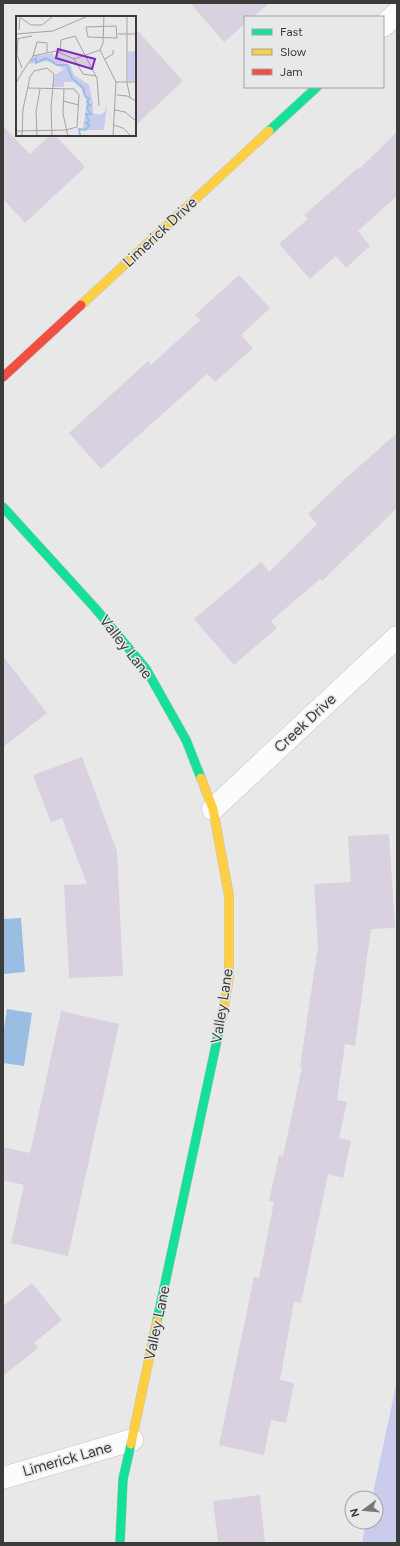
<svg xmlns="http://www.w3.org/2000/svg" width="400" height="1546" font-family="Figtree,sans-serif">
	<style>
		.green { fill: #c9cced }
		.water { fill: #9abde3 }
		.building { fill: #d9d1df }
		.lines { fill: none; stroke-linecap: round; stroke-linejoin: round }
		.street-casing { stroke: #c4c4c5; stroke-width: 23 }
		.fast-casing { stroke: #c4c4c5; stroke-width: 10 }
		.slow-casing { stroke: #c4c4c5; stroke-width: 10 }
		.jam-casing { stroke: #c4c4c5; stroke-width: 10 }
		.street { stroke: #fcfcfc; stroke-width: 22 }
		.fast { stroke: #16e098; stroke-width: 9 }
		.slow { stroke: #ffcf43; stroke-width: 9 }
		.jam { stroke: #f24e42; stroke-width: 9 }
		.labels { text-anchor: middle; stroke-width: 3; stroke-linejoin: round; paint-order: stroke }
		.street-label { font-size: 15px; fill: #3b3b3c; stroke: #e7e8ea }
		.inset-river { fill: none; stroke: #9abde3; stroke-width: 2 }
		.inset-road { fill: none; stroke: #a3a3a4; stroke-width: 1 }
		.view { fill: #7b2cbf; fill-opacity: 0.15; stroke: #7b2cbf; stroke-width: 2 }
		.inset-edge { fill: none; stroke: #3b3b3c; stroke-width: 2 }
	</style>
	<rect width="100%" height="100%" fill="#e8e8e9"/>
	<!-- green -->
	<path class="green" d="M397,1381V1543H362L366,1522H376V1498H372Z"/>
	<!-- water -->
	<path class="water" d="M21,918L25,972L3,974V919Z
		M7,1009L32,1013L24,1066L3,1063V1034Z"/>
	<!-- building -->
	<path class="building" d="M190,3H269L253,17H245V24L224,42Z
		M135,28L183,81L135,126Z
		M3,126L30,154L50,135H55L85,167L25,223L3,199Z
		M397,132V196L358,231L370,246L346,268L336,256L310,279L279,244L308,219L304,215L358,168L359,169Z
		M239,275L270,308L241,335L253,348L215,382L207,374L101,469L69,433L148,361L151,365L200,320L195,315Z
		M397,433V508L322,581L320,579L271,621L277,628L234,665L194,619L261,562L269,572L317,524L308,514L347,477Z
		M3,656L47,713L3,747Z
		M82,757L117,851L123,976L69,978L64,885L87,884L62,818L51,823L33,775Z
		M389,834L395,928L371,929L355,1046L345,1044L337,1100L347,1102L339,1138L351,1141L343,1178L328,1174L301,1303L294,1302L280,1380L294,1383L286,1423L271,1420L264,1455L219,1445L254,1277L259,1278L274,1202L269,1201L279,1155L283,1156L302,1067H300L318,946L314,884L351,882L348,836Z
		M61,1011L119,1024L68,1256L11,1243L24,1185L3,1180V1147L30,1153Z
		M32,1283L62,1320L34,1343L38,1348L3,1376V1306Z
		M260,1495L265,1543H218L213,1501Z"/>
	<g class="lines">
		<!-- street casing -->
		<g class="street-casing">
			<path id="street" d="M383,26L397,13
				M213,809L397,637
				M3,1478L132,1440"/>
		</g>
		<!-- fast casing -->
		<g class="fast-casing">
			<path id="fast" d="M269,131L317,87
				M3,507L95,608L146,669L186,740L201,778
				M157,1321L223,1012
				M120,1543L123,1479L131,1444"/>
		</g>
		<!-- slow casing -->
		<g class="slow-casing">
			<path id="slow" d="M81,305L269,131
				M201,778L213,809L229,896V978L223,1012
				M131,1444L157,1321"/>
		</g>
		<!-- jam casing -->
		<g class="jam-casing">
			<path id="jam" d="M3,377L81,305"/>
		</g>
		<!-- street -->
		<use href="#street" class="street"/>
		<!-- fast -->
		<use href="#fast" class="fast"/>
		<!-- slow -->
		<use href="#slow" class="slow"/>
		<!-- jam -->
		<use href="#jam" class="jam"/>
	</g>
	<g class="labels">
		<!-- street labels -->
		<g class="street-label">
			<text transform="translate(160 232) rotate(-43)" y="5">Limerick Drive</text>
			<text transform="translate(126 647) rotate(52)" y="5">Valley Lane</text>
			<text transform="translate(305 723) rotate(-43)" y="5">Creek Drive</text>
			<text transform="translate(222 1006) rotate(-81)" y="5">Valley Lane</text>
			<text transform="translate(157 1323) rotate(-78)" y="5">Valley Lane</text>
			<text transform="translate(67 1459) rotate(-16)" y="5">Limerick Lane</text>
		</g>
	</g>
	<!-- overview -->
	<g transform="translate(16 16)">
		<rect width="120" height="120" fill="#e8e8e9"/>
		<path d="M120,35V65H112V36ZM37,37L38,40L55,50L58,59L73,69L77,87V97L83,99L88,97L91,89L88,114H62L67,112L71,86L66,73L58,66H48V71H37L39,59L48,53L32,45L13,48L16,41Z" fill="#c9cced"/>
		<path class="inset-river" d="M15,45L20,42V47L30,42L41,49H51L56,62L67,72L69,80L73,83L71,86L75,90L72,89L71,92L75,98H70L73,105L70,107L74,109L69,114L63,113L64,120"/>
		<path class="inset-road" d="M111,0V67L114,81M5,2L15,9H26L37,0M100,10L101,22L72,21L70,11ZM3,14L4,1M0,18L37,15L72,0M102,18H120M59,20L81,62L83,90M0,23L16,20M2,23L1,39L6,52M84,34L100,66L97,120M84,34L87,27L88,0M44,37L45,24L59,20M17,40L21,26L31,27V37M58,43L67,58L80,60M89,43L97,38V34M7,55L17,40L40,35L58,43L84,34M100,66H120M0,67L7,55M48,73L47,98L52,120M101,79L111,80L120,85M47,85L63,89M99,94L109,96L120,105M98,109L107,112L115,120M0,115L50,114L61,111L63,79L58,73L12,72M6,120L7,93L14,61L18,55L31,52L38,58L35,92L36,120M21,120L20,96L24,73"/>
		<path class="view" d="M42,33L79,43L76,53L40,42Z"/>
		<rect width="120" height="120" class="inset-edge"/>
	</g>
	<!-- border -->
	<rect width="400" height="1546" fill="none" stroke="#3b3b3c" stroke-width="8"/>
	<!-- legend -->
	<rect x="244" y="16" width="140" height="72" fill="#e7e8ea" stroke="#a2a3a4"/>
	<rect x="252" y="29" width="20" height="6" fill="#16e098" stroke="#a2a3a4"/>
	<text x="280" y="36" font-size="12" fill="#3b3b3c">Fast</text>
	<rect x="252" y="49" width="20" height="6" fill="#ffcf43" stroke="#a2a3a4"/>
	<text x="280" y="56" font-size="12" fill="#3b3b3c">Slow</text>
	<rect x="252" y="69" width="20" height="6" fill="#f24e42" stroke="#a2a3a4"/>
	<text x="280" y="76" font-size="12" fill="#3b3b3c">Jam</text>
	<!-- north arrow -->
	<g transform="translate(364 1510) rotate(254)"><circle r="19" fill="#e7e8ea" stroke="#a2a3a4"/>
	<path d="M0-3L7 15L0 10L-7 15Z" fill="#787879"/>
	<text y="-6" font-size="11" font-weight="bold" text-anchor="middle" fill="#3b3b3c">N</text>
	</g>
</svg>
